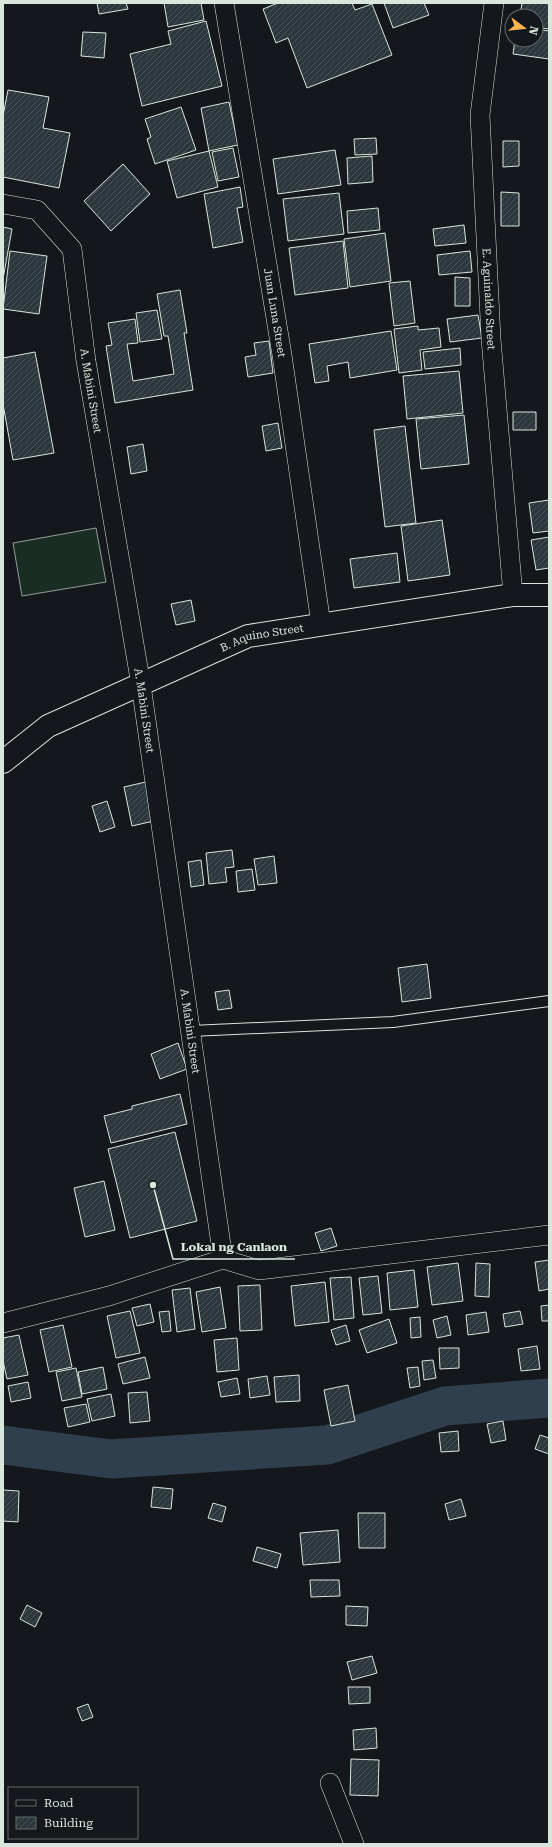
<svg xmlns="http://www.w3.org/2000/svg" width="552" height="1847" font-family="'Roboto Serif',serif">
	<style>
		.pitch { fill: #1a2d24; stroke: #939e99 }
		.lines { fill: none; stroke-linecap: round; stroke-linejoin: round }
		.river { stroke: #2f3f4d; stroke-width: 39 }
		.building { fill: url(#building-hatch); stroke: #d8e6dc }
		.service-casing { stroke: #d8e6dc; stroke-width: 12 }
		.minor-casing { stroke: #d8e6dc; stroke-width: 20 }
		.tertiary-casing { stroke: #d8e6dc; stroke-width: 24 }
		.service { stroke: #14181c; stroke-width: 10 }
		.minor { stroke: #14181c; stroke-width: 19 }
		.tertiary { stroke: #14181c; stroke-width: 22 }
		.labels { text-anchor: middle; stroke-width: 3; stroke-linejoin: round; paint-order: stroke }
		.street-label { font-size: 11px; fill: #d8e6dc; stroke: #14181c }
		.leader { fill: none; stroke: #d8e6dc; stroke-width: 1.5 }
		.callout-dot { fill: #d8e6dc; stroke: #14181c; stroke-width: 1.5 }
		.callout-label { font-size: 12px; text-anchor: middle; font-weight: bold; fill: #d8e6dc; stroke: #14181c; stroke-width: 3; stroke-linejoin: round; paint-order: stroke }
	</style>
	<defs>
		<pattern id="building-hatch" width="6" height="6" patternUnits="userSpaceOnUse"><rect width="6" height="6" fill="#2c363c"/><path d="M-1 1l2-2M0 6l6-6M5 7l2-2" fill="none" stroke="#4a5358"/></pattern>
	</defs>
	<rect width="100%" height="100%" fill="#14181c"/>
	<!-- pitch -->
	<path class="pitch" d="M96,528L106,582L22,596L13,543Z"/>
	<g class="lines">
		<!-- river -->
		<path class="river" d="M3,1445L111,1459L327,1445L445,1406L549,1398"/>
	</g>
	<!-- building -->
	<path class="building" d="M97,3H126L128,9L99,14Z
		M164,3H201L204,20L168,27Z
		M278,3H352L355,10L372,4L392,55L307,88L288,38L276,43L263,9Z
		M384,3H424L429,15L393,28Z
		M522,3H549V29L536,27V16H520Z
		M206,21L222,86L142,106L130,54L171,44L168,31Z
		M536,29L549,31V59L513,54L515,40H536Z
		M83,32L106,33L104,58L81,56Z
		M8,90L49,97L43,128L70,133L59,188L3,177V116Z
		M229,102L238,145L209,151L201,108Z
		M181,107L196,150L155,164L147,139L151,137L145,119Z
		M376,138L377,154L355,155L354,139Z
		M503,141H519V166L503,167Z
		M233,148L239,177L218,181L212,152Z
		M335,150L341,185L278,194L273,159Z
		M209,151L218,187L177,198L167,161Z
		M372,156L373,182L348,184L347,158Z
		M123,164L150,194L111,231L84,201Z
		M240,187L243,207L237,208L243,242L213,248L204,194Z
		M501,192L519,193V226H501Z
		M339,193L344,234L288,241L283,199Z
		M378,208L380,230L348,233L347,211Z
		M464,225L466,243L435,246L433,229Z
		M3,227L12,229L3,279Z
		M385,233L391,281L350,287L344,239Z
		M343,241L348,288L295,295L289,248Z
		M10,251L47,256L39,314L3,309Z
		M470,251L472,272L439,275L437,255Z
		M455,277L470,278V306H455Z
		M410,281L415,323L394,326L389,283Z
		M180,290L187,333H184L193,390L115,403L106,346L112,345L108,323L135,319L138,343L127,344L133,381L174,374L168,336H164L157,294Z
		M157,310L162,339L140,342L136,313Z
		M478,315L482,338L450,342L447,319Z
		M418,326V330L439,328L441,347L420,350L422,370L399,373L394,329Z
		M391,331L397,370L350,378L348,362L327,366L329,381L315,383L309,344Z
		M269,341L273,373L248,377L245,357L256,355L254,343Z
		M460,348L461,365L425,369L423,352Z
		M35,352L54,453L13,460L3,404V358Z
		M459,371L463,413L407,419L403,376Z
		M513,412H536V430H513Z
		M464,415L469,464L421,469L416,419Z
		M278,423L282,448L266,451L262,426Z
		M405,426L416,523L385,527L374,430Z
		M143,444L147,471L131,474L127,447Z
		M549,500V531L533,533L529,503Z
		M442,520L450,575L408,581L401,526Z
		M549,537V568L536,570L531,540Z
		M397,553L400,582L354,588L350,559Z
		M191,600L195,621L176,625L171,604Z
		M150,781L158,820L132,826L124,787Z
		M107,801L115,827L100,832L92,806Z
		M232,850L234,867L225,868L227,882L209,884L206,853Z
		M274,856L277,883L258,885L254,859Z
		M201,860L204,885L191,887L188,862Z
		M252,869L255,890L238,892L236,871Z
		M427,964L431,998L402,1002L398,968Z
		M229,990L232,1008L218,1010L215,992Z
		M178,1043L187,1069L160,1079L151,1054Z
		M180,1094L187,1124L111,1143L104,1116L132,1109V1106Z
		M175,1132L197,1221L130,1238L108,1149Z
		M104,1181L115,1230L85,1237L74,1188Z
		M331,1228L337,1246L321,1251L315,1233Z
		M549,1260V1289L539,1291L535,1262Z
		M458,1263L463,1301L432,1305L427,1267Z
		M476,1263L490,1264L489,1297L475,1296Z
		M414,1270L418,1307L390,1310L387,1273Z
		M378,1276L382,1313L363,1315L359,1278Z
		M351,1277L354,1318L334,1320L330,1278Z
		M325,1282L329,1322L295,1326L291,1286Z
		M260,1285L262,1330L240,1331L238,1286Z
		M220,1287L226,1328L202,1332L196,1292Z
		M190,1288L195,1329L177,1332L172,1290Z
		M150,1304L154,1322L137,1326L132,1308Z
		M549,1305V1321H542L541,1306Z
		M130,1311L140,1353L116,1358L107,1316Z
		M169,1311L171,1331L162,1332L159,1312Z
		M520,1311L523,1324L505,1327L503,1314Z
		M486,1312L489,1332L468,1335L466,1315Z
		M447,1316L451,1335L437,1338L433,1320Z
		M420,1317L421,1337L411,1338L410,1318Z
		M389,1319L397,1343L367,1353L359,1330Z
		M63,1325L72,1367L49,1372L40,1330Z
		M346,1325L350,1341L336,1345L331,1330Z
		M19,1335L28,1375L7,1379L3,1361V1338Z
		M237,1338L239,1370L217,1372L214,1340Z
		M537,1346L540,1369L521,1371L518,1349Z
		M439,1348H459V1368L440,1369Z
		M145,1357L150,1378L123,1384L118,1364Z
		M433,1360L436,1378L424,1380L422,1361Z
		M103,1367L107,1389L82,1394L78,1372Z
		M418,1367L420,1386L410,1388L407,1368Z
		M76,1368L82,1397L62,1401L56,1372Z
		M299,1375L300,1401L276,1402L274,1377Z
		M267,1376L270,1395L250,1398L248,1379Z
		M237,1378L240,1394L221,1397L218,1382Z
		M28,1382L31,1398L11,1402L8,1386Z
		M348,1385L355,1421L331,1426L324,1390Z
		M147,1392L150,1421L130,1423L128,1393Z
		M111,1394L115,1416L92,1421L87,1399Z
		M86,1404L90,1422L68,1427L64,1408Z
		M503,1421L506,1440L491,1443L487,1424Z
		M458,1431L459,1451L441,1452L439,1433Z
		M540,1435L549,1438V1454L535,1449Z
		M153,1487L173,1489L171,1509L151,1507Z
		M3,1490L19,1491L18,1522L3,1521Z
		M461,1499L466,1516L449,1520L445,1504Z
		M213,1503L226,1507L222,1522L208,1518Z
		M358,1513H385V1548H359Z
		M338,1530L340,1562L303,1565L300,1533Z
		M257,1547L281,1554L277,1568L253,1561Z
		M310,1580H339L340,1596L311,1597Z
		M27,1605L42,1613L35,1627L20,1619Z
		M346,1606L368,1607L367,1626L346,1625Z
		M372,1656L377,1673L352,1680L347,1662Z
		M348,1687H370V1703L349,1704Z
		M88,1704L93,1717L82,1721L77,1708Z
		M376,1728L377,1748L354,1750L353,1730Z
		M351,1759L379,1760L378,1796L350,1795Z"/>
	<g class="lines">
		<!-- service casing -->
		<g class="service-casing">
			<path id="service" d="M191,1031L393,1022L549,1001"/>
		</g>
		<!-- minor casing -->
		<g class="minor-casing">
			<g id="minor">
				<path id="s1" d="M224,3L282,355L321,624"/>
				<path id="s2" d="M494,3L480,115L491,339L513,595"/>
				<path id="s3" d="M3,204L37,210L72,249L86,361L141,685L223,1259"/>
				<path d="M3,1323L109,1296L223,1259L259,1270L549,1235"/>
				<path d="M330,1783L354,1844"/>
			</g>
		</g>
		<!-- tertiary casing -->
		<g class="tertiary-casing">
			<g id="tertiary">
				<path id="s4" d="M3,762L48,726L248,636L513,595H549"/>
			</g>
		</g>
		<!-- service -->
		<use href="#service" class="service"/>
		<!-- minor -->
		<use href="#minor" class="minor"/>
		<!-- tertiary -->
		<use href="#tertiary" class="tertiary"/>
	</g>
	<g class="labels">
		<!-- street labels -->
		<g class="street-label">
			<text dy="4" stroke="none"><textPath href="#s2" startOffset="297">E. Aguinaldo Street</textPath></text>
			<text dy="4" stroke="none"><textPath href="#s1" startOffset="314">Juan Luna Street</textPath></text>
			<text dy="4" stroke="none"><textPath href="#s3" startOffset="230">A. Mabini Street</textPath></text>
			<text dy="4" stroke="none"><textPath href="#s4" startOffset="290">B. Aquino Street</textPath></text>
			<text dy="4" stroke="none"><textPath href="#s3" startOffset="554">A. Mabini Street</textPath></text>
			<text dy="4" stroke="none"><textPath href="#s3" startOffset="878">A. Mabini Street</textPath></text>
		</g>
	</g>
	<!-- callouts -->
	<path class="leader" d="M153 1185L173 1259H295"/>
	<circle class="callout-dot" cx="153" cy="1185" r="4"/>
	<g class="callout-label">
		<text x="234" y="1251">Lokal ng Canlaon</text>
	</g>
	<!-- border -->
	<rect width="552" height="1847" fill="none" stroke="#d8e6dc" stroke-width="8"/>
	<!-- legend -->
	<rect x="8" y="1787" width="130" height="52" fill="#14181c" stroke="#626a69"/>
	<rect x="16" y="1800" width="20" height="6" fill="#14181c" stroke="#626a69"/>
	<text x="44" y="1807" font-size="12" fill="#d8e6dc">Road</text>
	<rect x="16" y="1817" width="20" height="12" fill="url(#building-hatch)" stroke="#626a69"/>
	<text x="44" y="1827" font-size="12" fill="#d8e6dc">Building</text>
	<!-- north arrow -->
	<g transform="translate(524 28) rotate(105)"><circle r="19" fill="#14181c" stroke="#626a69"/>
	<path d="M0-3L7 15L0 10L-7 15Z" fill="#ffb74d"/>
	<text y="-6" font-size="11" font-weight="bold" text-anchor="middle" fill="#d8e6dc">N</text>
	</g>
</svg>
